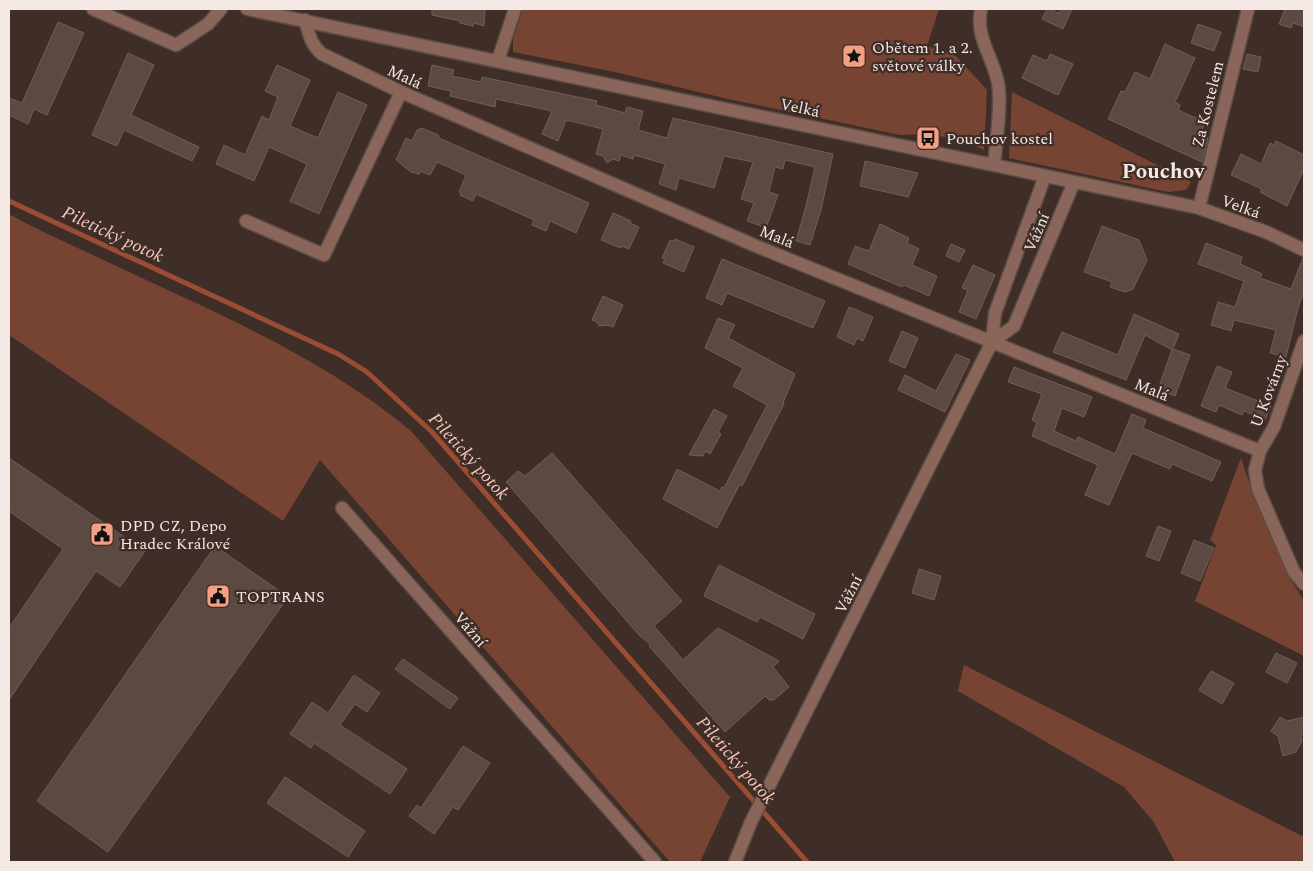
<svg xmlns="http://www.w3.org/2000/svg" width="1313" height="871" font-family="Spectral,serif">
	<style>
		.green { fill: #743 }
		.lines { fill: none; stroke-linecap: round; stroke-linejoin: round }
		.stream { stroke: #9a4d33; stroke-width: 5 }
		.building { fill: #5c4942; stroke: #725e57 }
		.minor-casing { stroke: #5c4b45; stroke-width: 15 }
		.minor { stroke: #8a665a; stroke-width: 12 }
		.labels { text-anchor: middle; stroke-width: 4.5; stroke-linejoin: round; paint-order: stroke }
		.poi-label { font-size: 16px; fill: #f5e9e5; stroke: #3f2d27; text-anchor: start }
		.street-label { font-size: 16px; fill: #f5e9e5; stroke: #3f2d27 }
		.water-label { font-size: 18px; font-style: italic; fill: #f5c8b8; stroke: #3f2d27 }
		.district-label { font-size: 21px; font-weight: bold; fill: #f5e9e5; stroke: #3f2d27 }
	</style>
	<rect width="100%" height="100%" fill="#3f2d27"/>
	<!-- green -->
	<path class="green" d="M523,9H939L927,46L956,56L987,90L984,150C956,136 931,133 900,135L728,99L615,72L513,52V39Z
		M1012,92L1191,182L1186,190L1168,192L1009,158Z
		M9,214C37,230 68,243 97,257C205,308 319,354 411,431L730,797L700,862H670L320,460L283,521L9,335Z
		M1241,458L1252,491L1291,580L1304,601V656L1195,601L1216,545L1210,540Z
		M964,665L1304,837V862H1175L1153,821L1124,787L958,691Z"/>
	<g class="lines">
		<!-- stream -->
		<path class="stream" d="M9,201L338,354L367,372L432,432L807,862"/>
	</g>
	<!-- building -->
	<path class="building" d="M432,9H485L484,26L474,23L473,26L460,23V21L432,15Z
		M1047,9H1050L1058,13L1062,9H1072L1063,29L1042,19Z
		M1285,9H1304V27L1293,23L1291,28L1279,24Z
		M58,22L84,33L47,115L34,109L28,124L9,115V98L22,103Z
		M1198,24L1221,32L1214,51L1191,43Z
		M1165,44L1195,58L1175,102L1180,105L1178,110L1205,122L1200,135L1208,138L1202,162L1108,119L1121,91L1125,92L1135,72L1150,79Z
		M128,53L154,65L131,115L199,147L192,161L124,130L117,146L92,135Z
		M1050,54L1073,64L1058,95L1022,78L1033,55L1047,61Z
		M1247,54L1261,57L1258,72L1243,69Z
		M277,65L310,80L290,126L318,138L338,92L367,105L319,214L290,201L307,164L269,147L254,181L216,164L224,145L245,155L262,116L269,120L278,97L265,91Z
		M432,65L454,70L452,76L481,82L482,77L597,101L596,105L625,113L627,107L643,111L638,130L667,138L673,118L833,154L821,210L810,245L796,241L806,206L815,167L785,160L783,169L775,167L769,192L778,195L766,228L747,221L754,203L741,199L753,162L724,156L714,188L679,178L676,190L659,184L665,164L634,155L633,159L621,155L619,161L613,159L607,163L603,156L596,154L603,129L566,120L558,141L542,134L552,111L496,99L495,107L450,96L451,91L428,86Z
		M422,128L438,135L439,138L482,157L589,203L576,233L550,221L546,231L532,225L534,220L476,194L473,201L460,195L461,193L459,192L466,175L437,162L430,175L420,171L419,174L411,172L396,160L406,138L412,141L417,130Z
		M1276,141L1304,155V169L1287,206L1260,192L1262,189L1231,175L1241,154L1261,164L1270,143L1274,145Z
		M865,161L918,173L908,197L860,186Z
		M613,213L631,221L630,223L639,227L629,249L621,246L620,248L601,240Z
		M880,224L909,238L907,243L919,249L912,265L937,276L929,296L904,285L902,287L848,264L855,246L869,251Z
		M1102,226L1139,240L1147,260L1133,289L1125,292L1110,287L1112,282L1084,272Z
		M675,239L694,247L684,272L663,263L665,259L662,258L670,240L674,241Z
		M1206,243L1242,257L1240,264L1262,274L1260,278L1291,289L1303,258H1304V291L1298,308L1286,357L1270,353L1276,330L1234,320L1231,331L1211,325L1218,302L1235,307L1244,281L1198,264Z
		M951,244L965,250L959,262L946,256Z
		M722,259L825,301L813,328L727,293L722,305L706,298Z
		M973,265L995,275L976,319L959,312L968,290L962,288Z
		M603,296L623,305L613,327L607,325L599,326L597,322L592,320Z
		M849,307L873,317L863,341L857,338L854,345L837,337Z
		M1134,314L1179,334L1173,349L1190,355L1175,396L1158,389L1172,350L1145,335L1126,380L1053,352L1062,332L1118,355Z
		M718,318L735,325L728,338L795,374L783,403L784,404L742,486L740,484L717,528L663,499L677,469L720,491L722,487L724,488L767,405L733,386L743,368L705,348Z
		M902,331L918,338L905,368L889,361Z
		M956,354L970,360L945,412L898,390L905,375L936,391Z
		M1217,366L1232,372L1225,388L1271,406L1265,420L1244,411L1242,415L1219,405L1216,412L1201,406Z
		M1014,367L1092,397L1084,417L1062,408L1054,431L1076,441L1078,437L1115,454L1132,414L1146,420L1143,428L1221,462L1212,481L1172,464L1170,469L1132,453L1109,505L1085,495L1098,465L1032,436L1037,422L1032,420L1042,394L1008,382Z
		M714,409L727,416L718,432L721,434L710,454L705,451L703,456L689,455Z
		M552,453L682,601L654,626L683,660L718,628L779,661L773,667L789,687L774,700H769L765,696L725,732L649,646L650,644L639,635L506,482L518,471L525,476Z
		M9,458L145,551L120,587L96,571L9,700V628L63,549L9,511Z
		M1158,526L1171,531L1159,561L1146,556Z
		M1194,540L1214,548L1200,581L1181,573Z
		M215,546L288,597L108,852L37,801Z
		M719,565L815,614L803,639L760,617L757,622L704,596Z
		M919,569L941,576L934,600L912,593Z
		M1276,653L1297,663L1287,683L1266,672Z
		M403,659L458,698L450,709L395,669Z
		M1211,671L1234,683L1222,704L1199,690Z
		M354,675L380,693L367,712L355,704L340,725L407,769L390,794L314,743L311,748L290,734L312,702L328,713Z
		M1280,717L1287,721L1304,717V734L1301,735L1302,741L1296,752L1283,756L1278,736L1271,731Z
		M463,746L490,763L458,810L453,807L434,834L409,816L417,805L421,808Z
		M285,777L365,831L348,857L267,803Z"/>
	<g class="lines">
		<!-- minor casing -->
		<g class="minor-casing">
			<path id="minor" d="M93,9L176,45L208,24L221,9
				M247,9L1199,208L1266,232L1304,250
				M981,9C975,37 993,57 998,83C1002,104 996,143 994,165
				M305,20C309,34 311,45 322,54L401,92L756,246L1260,451
				M498,60L515,9
				M1199,208L1248,9
				M246,221L324,255L401,92
				M1304,341L1274,427L1260,451L1255,470L1258,489L1294,572L1304,584
				M992,342L1014,326L1074,182
				M342,508L655,862
				M735,862L751,822L992,342L995,313L1045,176"/>
		</g>
		<!-- minor -->
		<use href="#minor" class="minor"/>
	</g>
	<!-- icons -->
	<defs>
		<g id="sight-square" transform="scale(1.25)"><rect x="-9" y="-9" width="18" height="18" rx="4" fill="#f39f83" stroke="#3f2d27"/><path d="M0-6L1.8-2.2L6-1.7L2.9 1.2L3.7 5.4L0 3.3L-3.7 5.4L-2.9 1.2L-6-1.7L-1.8-2.2Z" fill="#111"/></g>
		<g id="bus-square" transform="scale(1.25)"><rect x="-9" y="-9" width="18" height="18" rx="4" fill="#f39f83" stroke="#3f2d27"/><path d="M-5-6H5V4H4V6H2V4H-2V6H-4V4H-5ZM-3.5-4V0h7V-4ZM-3.5 1.2v1.5H-2V1.2ZM2 1.2v1.5H3.5V1.2Z" fill="#111"/></g>
		<g id="civic-square" transform="scale(1.25)"><rect x="-9" y="-9" width="18" height="18" rx="4" fill="#f39f83" stroke="#3f2d27"/><path d="M-.6-6.5H3V-4.5H.6V-3L4-1V1h2V6H-6V1h2V-1L-.6-3ZM-1.2 2.5V6h2.4V2.5Z" fill="#111"/></g>
	</defs>
	<g fill-rule="evenodd">
		<use href="#sight-square" x="854" y="56"/>
		<use href="#bus-square" x="928" y="138"/>
		<use href="#civic-square" x="102" y="534"/>
		<use href="#civic-square" x="218" y="596"/>
	</g>
	<g class="labels">
		<!-- poi labels -->
		<g class="poi-label">
			<text x="872" y="53">Obětem 1. a 2.<tspan x="872" dy="18">světové války</tspan></text>
			<text x="946" y="144">Pouchov kostel</text>
			<text x="120" y="531">DPD CZ, Depo<tspan x="120" dy="18">Hradec Králové</tspan></text>
			<text x="236" y="602">TOPTRANS</text>
		</g>
		<!-- street labels -->
		<g class="street-label">
			<text transform="translate(405 76) rotate(25)" y="6">Malá</text>
			<text transform="translate(1207 104) rotate(-76)" y="6">Za Kostelem</text>
			<text transform="translate(800 107) rotate(12)" y="6">Velká</text>
			<text transform="translate(1241 206) rotate(20)" y="6">Velká</text>
			<text transform="translate(1036 232) rotate(-67)" y="6">Vážní</text>
			<text transform="translate(777 236) rotate(22)" y="6">Malá</text>
			<text transform="translate(1152 389) rotate(22)" y="6">Malá</text>
			<text transform="translate(1268 391) rotate(-69)" y="6">U Kovárny</text>
			<text transform="translate(848 594) rotate(-63)" y="6">Vážní</text>
			<text transform="translate(471 629) rotate(49)" y="6">Vážní</text>
		</g>
		<!-- water labels -->
		<g class="water-label">
			<text transform="translate(113 234) rotate(25)" y="6">Piletický potok</text>
			<text transform="translate(469 456) rotate(48)" y="6">Piletický potok</text>
			<text transform="translate(736 760) rotate(49)" y="6">Piletický potok</text>
		</g>
		<!-- district labels -->
		<g class="district-label">
			<text x="1163" y="178">Pouchov</text>
		</g>
	</g>
	<!-- border -->
	<rect width="1313" height="871" fill="none" stroke="#f5e9e5" stroke-width="20"/>
</svg>
